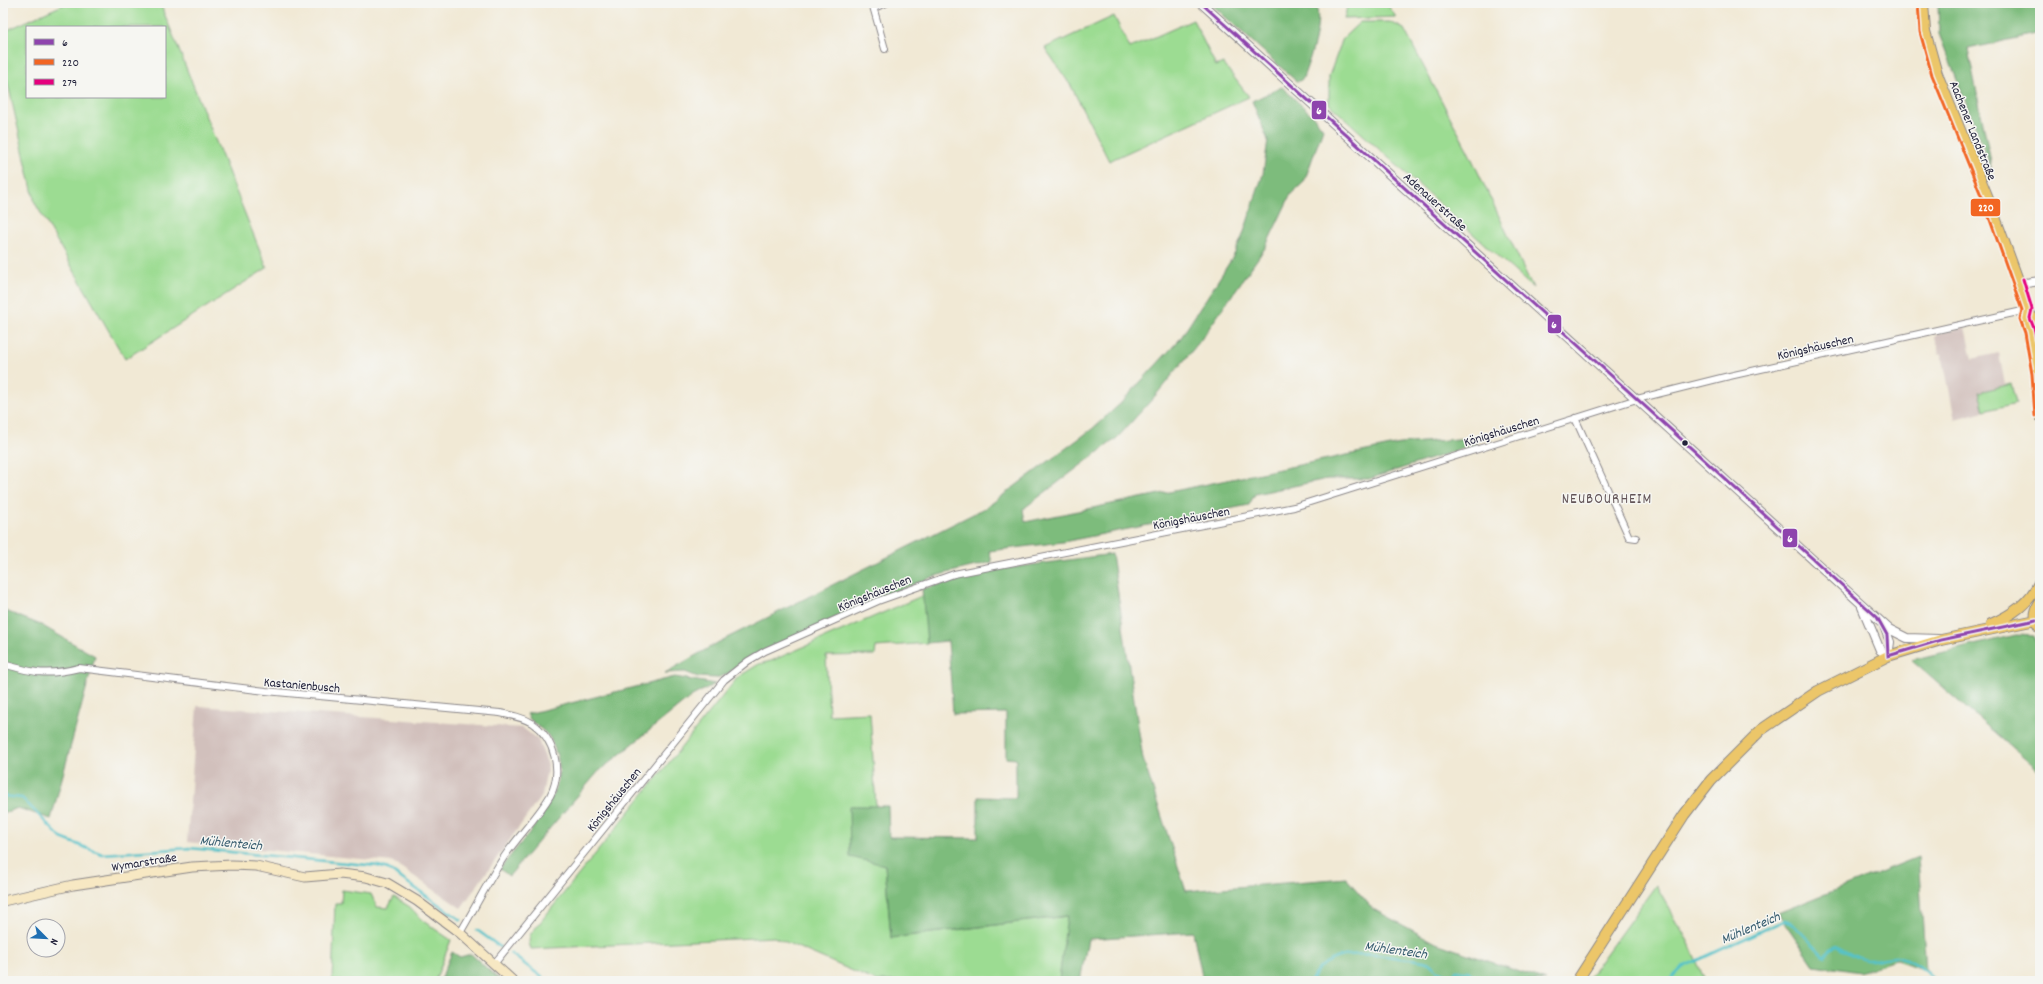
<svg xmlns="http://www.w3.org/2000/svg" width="2043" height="984" font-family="Dekko,sans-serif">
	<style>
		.industrial { fill: #d1c0bc }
		.green { fill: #9cdc92; stroke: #5f7f66; fill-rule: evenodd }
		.forest { fill: #7dbc7c; stroke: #506f5c }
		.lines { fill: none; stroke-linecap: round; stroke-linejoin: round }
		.stream { stroke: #54c2ca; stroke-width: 2.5 }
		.minor-casing { stroke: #8a8688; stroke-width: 8 }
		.tertiary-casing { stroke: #8a8688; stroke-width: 10 }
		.secondary-casing { stroke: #8a8688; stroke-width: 11 }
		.primary-casing { stroke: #8a8688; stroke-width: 12 }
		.minor { stroke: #fff; stroke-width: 6 }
		.tertiary { stroke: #fff; stroke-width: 8 }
		.secondary { stroke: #f7e8c3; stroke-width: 9 }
		.primary { stroke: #ecc669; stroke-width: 10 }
		.bus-1-casing { stroke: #f6f6f2; stroke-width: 6 }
		.bus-2-casing { stroke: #f6f6f2; stroke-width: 6 }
		.bus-3-casing { stroke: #f6f6f2; stroke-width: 6 }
		.bus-1 { stroke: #8e44ad; stroke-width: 3 }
		.bus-2 { stroke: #f26522; stroke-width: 3 }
		.bus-3 { stroke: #e5007d; stroke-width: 3 }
		.bus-dot { fill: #22223b; stroke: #f6f6f2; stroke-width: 1.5 }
		.labels { text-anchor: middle; stroke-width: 3; stroke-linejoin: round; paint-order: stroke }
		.street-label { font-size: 13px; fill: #22223b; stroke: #f6f6f2 }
		.water-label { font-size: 14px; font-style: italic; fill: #345a6d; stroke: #f6f6f2 }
		.quarter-label { font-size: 15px; letter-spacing: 1px; fill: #635558; stroke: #f6f6f2 }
		.line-badge { stroke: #f6f6f2; stroke-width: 1.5 }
		.badge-label { font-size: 11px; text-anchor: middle; font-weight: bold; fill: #fff }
	</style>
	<rect width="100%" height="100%" fill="#f6f6f2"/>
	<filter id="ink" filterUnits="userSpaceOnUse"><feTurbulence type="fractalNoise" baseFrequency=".025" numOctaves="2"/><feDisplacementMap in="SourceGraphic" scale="8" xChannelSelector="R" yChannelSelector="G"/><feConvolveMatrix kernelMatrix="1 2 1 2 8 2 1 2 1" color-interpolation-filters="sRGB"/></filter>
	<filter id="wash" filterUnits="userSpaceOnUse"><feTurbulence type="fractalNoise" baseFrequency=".012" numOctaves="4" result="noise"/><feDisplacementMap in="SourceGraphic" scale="16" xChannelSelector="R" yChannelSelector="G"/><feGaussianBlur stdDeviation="0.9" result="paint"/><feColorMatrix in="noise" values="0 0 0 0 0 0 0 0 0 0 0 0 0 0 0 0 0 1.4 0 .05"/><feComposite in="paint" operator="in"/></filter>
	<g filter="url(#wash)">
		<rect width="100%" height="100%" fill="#f1e9d5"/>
		<!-- industrial -->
		<path class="industrial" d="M1965,327L1972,359L1999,353L2005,385L1980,392L1984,411L1955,419L1942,354L1939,353L1935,338L1937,334Z
			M197,706L523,728L538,740L548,765L542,795L461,908L393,862L187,842Z"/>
		<!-- green -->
		<path class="green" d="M67,3H160L267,268L125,359L35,203L3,62V32ZM27,27H165V97H27Z
			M1348,3H1386L1396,17L1344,19Z
			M1114,16L1130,48L1193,20L1216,66L1223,63L1249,97L1109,161L1071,86L1045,48Z
			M1360,22H1390L1404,29L1469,153L1533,288L1329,104V76L1343,38Z
			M2011,384L2016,403L1984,411L1979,392Z
			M924,595L927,643L876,647L875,655L826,656L829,715L870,713L876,807L850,806L885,865L891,938L1068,916L1059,981H876L774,937L531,949L529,943L530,935L738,677L759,664L771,661Z
			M1656,885L1689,943L1705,981H1586Z
			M342,890L371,894L377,907L388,908L394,897L410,907L423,921L451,940L435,981H332L335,903H341Z"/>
		<!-- forest -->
		<path class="forest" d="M1210,3H1316C1322,28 1311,55 1303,78L1300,81H1296Z
			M1938,3H2037L2040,33L1968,49L1993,172L1939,34Z
			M1282,87L1313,116L1323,129L1304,182L1291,194L1265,248L1200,341L1155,396L1117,438L1023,509L1025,522L1400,444L1469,438L1477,444L1369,479H1327L1255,494L1249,505L1063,542L989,551L992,562L935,576L883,596L749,657L727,674L716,678L698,677L685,672L665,673L719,642L987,507L1092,429L1120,404L1180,339L1233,257L1243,235L1263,174L1268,140L1252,101Z
			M1112,554L1143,759L1186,891L1346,878L1373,909L1436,943L1546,981H1203L1193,932L1088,939L1080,981H1059L1067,916L891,938L885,865L850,857L849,806H888L889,837L978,838V797L1016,798V759L1006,758V713L953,714L948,641L927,643L922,589L995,570Z
			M3,610L41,625L95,656L51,819L18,808L3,813Z
			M2016,635L2034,636L2040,648V772L1911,660Z
			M675,677L715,684L692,696L598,772L509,876L500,869C521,841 552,812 559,776C561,765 556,751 551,740C546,729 531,725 527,714Z
			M1918,857L1926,970L1896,960L1860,972L1814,965L1778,913Z
			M452,952L460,957L471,954L501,981H440Z"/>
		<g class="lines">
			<!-- stream -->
			<path class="stream" d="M3,796L22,798L61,838L102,854L189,848L378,866L388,869L461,920
				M477,930L500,947
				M510,953L547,981
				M1311,981C1326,947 1369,953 1399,958C1408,959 1419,959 1427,962C1431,963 1434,968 1437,970C1441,972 1446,974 1451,976L1456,971H1468L1479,981
				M1671,981V979L1683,967L1785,920L1791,922L1824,956L1836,946C1845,951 1856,959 1867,960C1876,961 1885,957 1894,957C1909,956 1927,971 1936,981"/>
		</g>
	</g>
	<g filter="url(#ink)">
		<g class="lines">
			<!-- minor casing -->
			<g class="minor-casing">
				<path id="minor" d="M872,3L885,49
					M874,8L886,3
					M1575,418L1629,537L1636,538
					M3,664C34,673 47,676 79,668L266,691L500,713C511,715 522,717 532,723C555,739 563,772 550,796C537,818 518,836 504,857C488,881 475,908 460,933
					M494,964L724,680L748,661L765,651L878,601L954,574L1294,507L1637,399L1725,377L2027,310"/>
			</g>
			<!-- tertiary casing -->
			<g class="tertiary-casing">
				<path id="tertiary" d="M1201,3L1889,629L1907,638L1938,639
					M2018,280L2026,283L2040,281
					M1862,607L1880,650L1888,656L1890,642L1884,626"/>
			</g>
			<!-- secondary casing -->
			<g class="secondary-casing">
				<path id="secondary" d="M3,901L73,885L192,867L232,865L256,866L305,877L340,874L366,877L387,883L417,901L460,933L513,981"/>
			</g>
			<!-- primary casing -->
			<g class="primary-casing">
				<path id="primary" d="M1923,3L1925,31L1937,74L1988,198L2018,280L2027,310L2034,320L2040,340
					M2027,310C2024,323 2032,344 2034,358C2038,377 2039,397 2040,416
					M2040,603C2034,612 2034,620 2040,628
					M1991,624C2012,615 2030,603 2040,581
					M1577,981L1684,815L1711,780L1761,730L1818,691L1888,656L1941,640L2036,620"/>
			</g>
			<!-- minor -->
			<use href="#minor" class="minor"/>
			<!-- tertiary -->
			<use href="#tertiary" class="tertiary"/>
			<!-- secondary -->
			<use href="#secondary" class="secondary"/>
			<!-- primary -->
			<use href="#primary" class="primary"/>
			<!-- bus-1 casing -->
			<g class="bus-1-casing">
				<path id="bus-1" d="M1201,3L1877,617L1887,635L1888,656
					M1888,656L1941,640L2036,620"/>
			</g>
			<!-- bus-2 casing -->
			<g class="bus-2-casing">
				<path id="bus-2" d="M1918,3L1920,32L1932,75L1983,200L2022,310L2020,319L2025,333L2032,374L2035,416"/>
			</g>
			<!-- bus-3 casing -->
			<g class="bus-3-casing">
				<path id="bus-3" d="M2023,279L2032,309L2030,318L2035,331L2040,359"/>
			</g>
			<!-- bus-1 -->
			<use href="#bus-1" class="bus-1"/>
			<!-- bus-2 -->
			<use href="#bus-2" class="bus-2"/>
			<!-- bus-3 -->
			<use href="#bus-3" class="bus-3"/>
		</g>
	</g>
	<!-- markers -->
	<circle class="bus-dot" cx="1685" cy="443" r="3.5"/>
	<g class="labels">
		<!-- street labels -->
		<g class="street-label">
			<text transform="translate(1974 130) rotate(68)" y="5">Aachener Landstraße</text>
			<text transform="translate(1436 201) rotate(42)" y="5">Adenauerstraße</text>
			<text transform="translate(1815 346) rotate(-13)" y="5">Königshäuschen</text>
			<text transform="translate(1501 430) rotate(-17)" y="5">Königshäuschen</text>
			<text transform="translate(1191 517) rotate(-11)" y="5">Königshäuschen</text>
			<text transform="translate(874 592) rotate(-22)" y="5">Königshäuschen</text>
			<text transform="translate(302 684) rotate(5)" y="5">Kastanienbusch</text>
			<text transform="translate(613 799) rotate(-51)" y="5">Königshäuschen</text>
			<text transform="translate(144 861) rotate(-9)" y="5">Wymarstraße</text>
		</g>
		<!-- water labels -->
		<g class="water-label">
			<text transform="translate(231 842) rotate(5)" y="5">Mühlenteich</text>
			<text transform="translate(1750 927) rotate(-23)" y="5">Mühlenteich</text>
			<text transform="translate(1396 949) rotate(8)" y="5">Mühlenteich</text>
		</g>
		<!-- quarter labels -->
		<g class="quarter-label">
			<text x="1607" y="503">NEUBOURHEIM</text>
		</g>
	</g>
	<g class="line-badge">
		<rect x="1311" y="100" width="16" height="20" rx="4" fill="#8e44ad"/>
		<rect x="1970" y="198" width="31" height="19" rx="4" fill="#f26522"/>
		<rect x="1547" y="314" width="15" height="20" rx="4" fill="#8e44ad"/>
		<rect x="1782" y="528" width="16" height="20" rx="4" fill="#8e44ad"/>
	</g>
	<g class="badge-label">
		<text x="1319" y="114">6</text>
		<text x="1986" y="211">220</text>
		<text x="1554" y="328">6</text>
		<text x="1790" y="542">6</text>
	</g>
	<!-- margin -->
	<rect width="2043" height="984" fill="none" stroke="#f6f6f2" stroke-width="16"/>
	<!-- legend -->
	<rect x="26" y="26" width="140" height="72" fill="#f6f6f2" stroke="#a1a1a9"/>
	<rect x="34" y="39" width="20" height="6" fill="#8e44ad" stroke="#a1a1a9"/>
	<text x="62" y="46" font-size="12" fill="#22223b">6</text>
	<rect x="34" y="59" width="20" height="6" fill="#f26522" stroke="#a1a1a9"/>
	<text x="62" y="66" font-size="12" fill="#22223b">220</text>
	<rect x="34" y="79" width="20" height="6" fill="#e5007d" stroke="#a1a1a9"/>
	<text x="62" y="86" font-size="12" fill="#22223b">279</text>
	<!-- north arrow -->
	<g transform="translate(46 938) rotate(114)"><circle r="19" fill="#f6f6f2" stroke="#a1a1a9"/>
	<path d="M0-3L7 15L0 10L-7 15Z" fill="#1f6fb2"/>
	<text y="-6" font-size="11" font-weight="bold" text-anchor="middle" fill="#22223b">N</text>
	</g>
</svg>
